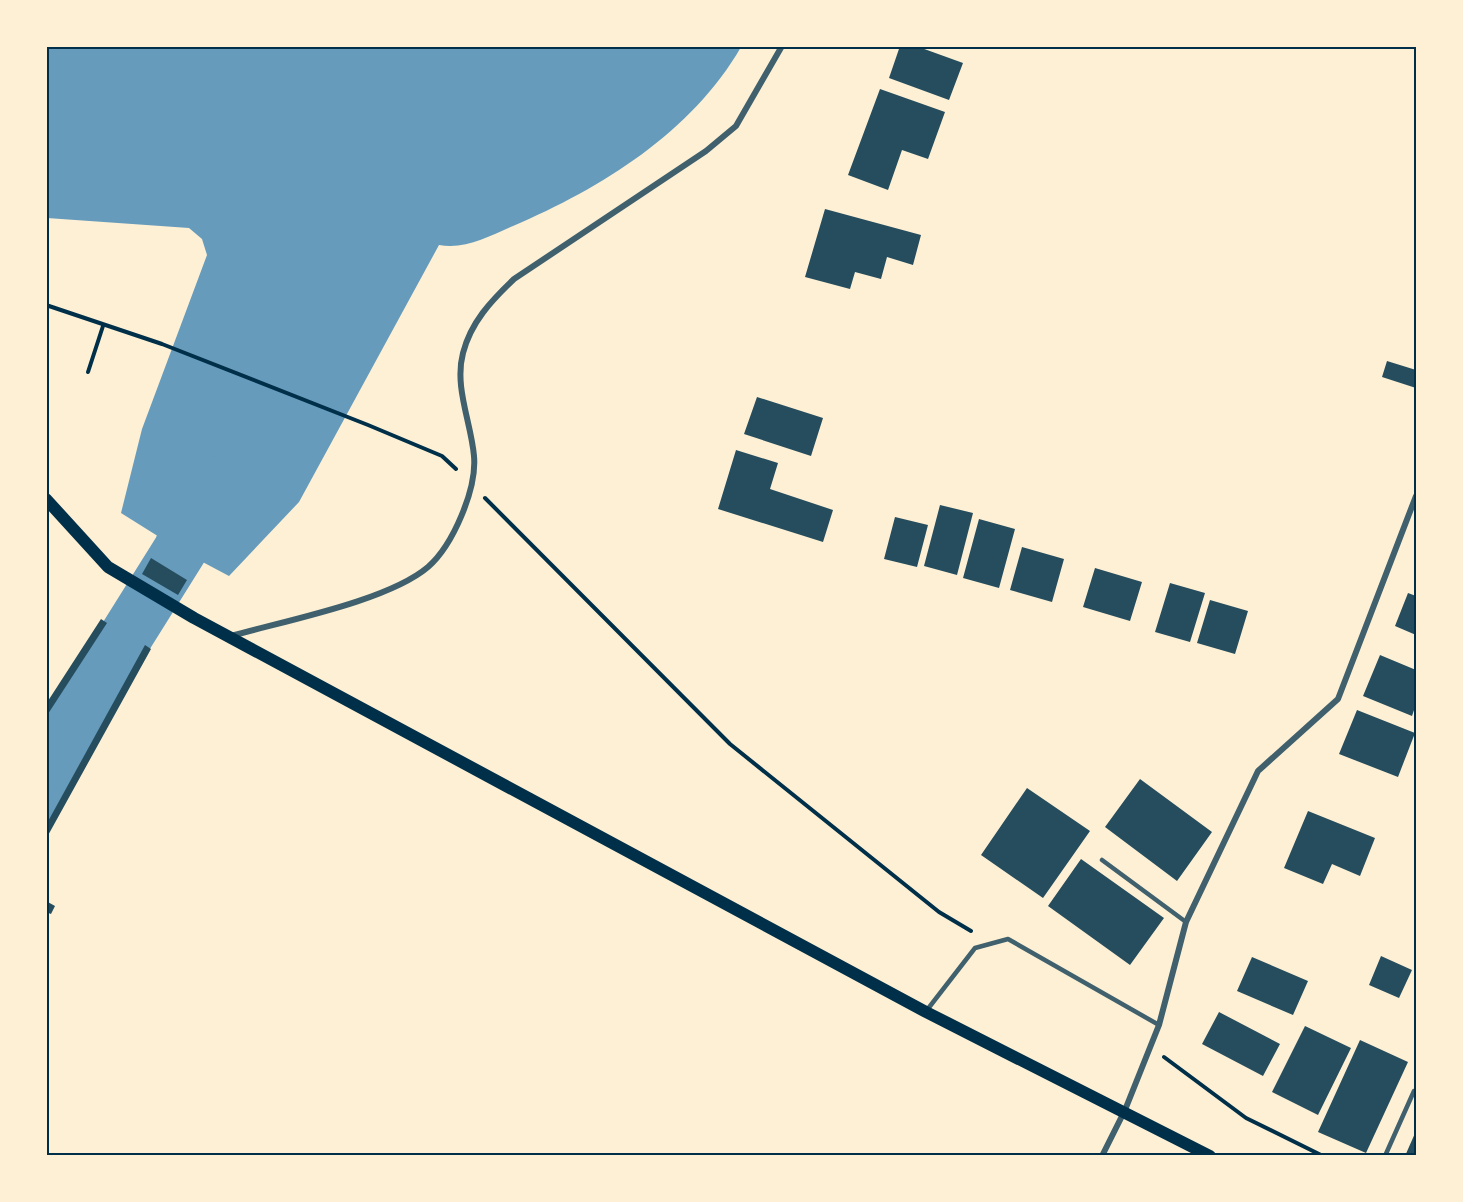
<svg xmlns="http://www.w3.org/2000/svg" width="1463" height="1202" font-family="Arial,sans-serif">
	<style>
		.water { fill: #669bbc }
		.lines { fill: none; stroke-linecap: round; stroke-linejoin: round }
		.river { stroke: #669bbc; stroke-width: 54 }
		.building { fill: #264d5e }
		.path { stroke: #003049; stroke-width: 4 }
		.service { stroke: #3f606c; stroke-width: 4.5 }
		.minor { stroke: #3f606c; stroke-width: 6 }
		.secondary { stroke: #003049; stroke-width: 12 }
		.neatline { fill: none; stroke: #003049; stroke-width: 2 }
	</style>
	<rect width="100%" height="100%" fill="#fdf0d5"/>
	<!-- water -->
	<path class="water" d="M46,47H741C692,132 602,188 513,226C490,236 465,250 439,245L299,502L229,576L180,550L121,513L142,429L207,255L202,239L189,228L47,218Z
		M107,623L145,645L47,825V717Z"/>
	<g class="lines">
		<!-- river -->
		<path class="river" d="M46,764L180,550L209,483"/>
	</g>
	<!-- building -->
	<path class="building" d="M900,46H916L963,63L949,100L889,78Z
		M880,89L945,112L928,159L902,150L888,190L848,175Z
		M825,209L921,235L913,265L887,257L881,279L855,272L850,289L805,277Z
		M1387,361L1416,370V388L1382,377Z
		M757,397L823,418L811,456L744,434Z
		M736,450L778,463L770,489L833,510L823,542L718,509Z
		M940,505L973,513L957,575L924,566Z
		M895,517L928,525L917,567L884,559Z
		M979,519L1015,529L999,588L963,578Z
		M1022,547L1064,559L1052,602L1010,590Z
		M151,558L187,580L178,595L142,574Z
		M1095,568L1142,582L1130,621L1083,607Z
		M1170,583L1205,593L1190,642L1155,632Z
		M1408,593L1416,596V635L1395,626Z
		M1210,600L1248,611L1235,654L1197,643Z
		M101,619L107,623L46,717V704Z
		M145,645L151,649L46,839V825Z
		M1380,655L1416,670V704L1412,716L1363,696Z
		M1357,710L1415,733L1398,777L1339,754Z
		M1140,779L1212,832L1177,881L1105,827Z
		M1027,788L1090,831L1043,898L981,855Z
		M1308,811L1375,838L1360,876L1332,864L1323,884L1284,868Z
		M1081,859L1164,918L1130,965L1048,906Z
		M46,901L55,906L51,914L46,912Z
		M1381,956L1412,970L1399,998L1369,985Z
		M1252,957L1308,981L1293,1015L1237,991Z
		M1219,1012L1280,1044L1263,1076L1202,1044Z
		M1305,1026L1351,1048L1318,1115L1272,1092Z
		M1360,1040L1408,1062L1366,1153L1318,1132Z
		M1416,1131V1156H1405Z"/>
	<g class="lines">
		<!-- path -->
		<path class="path" d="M46,305L162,344L368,425L442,456L456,469
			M88,372L103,326
			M485,498L730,744L939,912L971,931
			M1164,1057L1246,1118L1323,1156"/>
		<!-- service -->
		<path class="service" d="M1102,860L1186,922
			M927,1010L975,948L1008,939L1159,1025
			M1385,1156L1414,1091"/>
		<!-- minor -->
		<path class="minor" d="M231,636C284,621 388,601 428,567C453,545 477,489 474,456C471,422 454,387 463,353C471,322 491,301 514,279L706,151L736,126L782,46
			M1102,1156L1125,1110L1159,1025L1186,922L1258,771L1338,699L1416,496"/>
		<!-- secondary -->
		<path class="secondary" d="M46,499L108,567L194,618L926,1012L1210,1156"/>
	</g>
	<!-- border -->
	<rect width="1463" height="1202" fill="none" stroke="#fdf0d5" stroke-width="96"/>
	<rect x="48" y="48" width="1367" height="1106" class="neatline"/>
</svg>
